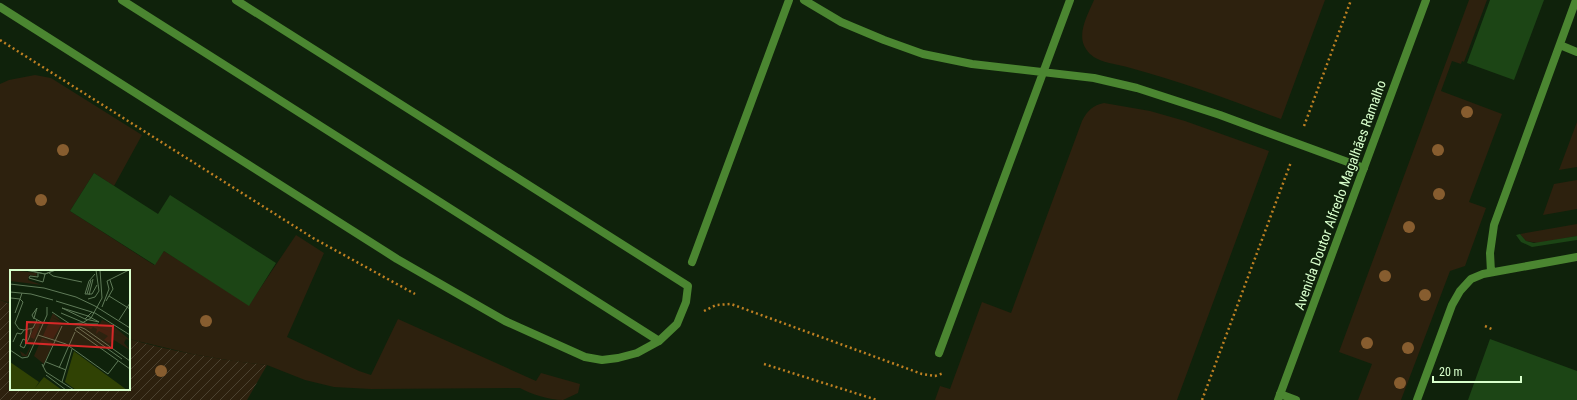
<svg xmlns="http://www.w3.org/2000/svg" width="1577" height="400" font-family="'Roboto Condensed',sans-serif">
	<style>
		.green { fill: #2d210e }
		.garden { fill: url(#garden-furrows) }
		.building { fill: #1c4515 }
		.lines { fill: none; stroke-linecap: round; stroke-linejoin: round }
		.path { stroke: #be8022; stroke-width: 2.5; stroke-dasharray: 2 3; stroke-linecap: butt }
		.service { stroke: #4b8631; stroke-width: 8 }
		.minor { stroke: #4b8631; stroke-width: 8 }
		.tree { fill: #875d2f }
		.labels { text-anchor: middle; stroke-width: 3.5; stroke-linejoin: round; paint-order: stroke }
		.street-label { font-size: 14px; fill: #d8ffcc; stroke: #0f220b }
		.inset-road { fill: none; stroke: #5f7a58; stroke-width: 1 }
		.view { fill: #d62828; fill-opacity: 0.15; stroke: #d62828; stroke-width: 2 }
		.inset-edge { fill: none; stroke: #d8ffcc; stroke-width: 2 }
	</style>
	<defs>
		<pattern id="garden-furrows" width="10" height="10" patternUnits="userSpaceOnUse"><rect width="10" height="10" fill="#2d210e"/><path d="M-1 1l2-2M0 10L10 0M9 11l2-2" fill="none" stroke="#4b4230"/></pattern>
	</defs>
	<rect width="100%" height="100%" fill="#0f220b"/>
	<!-- green -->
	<path class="green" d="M1094,0H1325L1281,119C1230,100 1180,81 1127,67C1113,63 1095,63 1086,49C1076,35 1088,14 1094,0Z
		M1469,0H1487L1464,62L1462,61L1461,64L1452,61L1441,91L1502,114L1469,202L1486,208L1465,266L1450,271L1401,400H1358L1372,364L1339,352Z
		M35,75L51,78L142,135L114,186L94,173L70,211L154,265L164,251L249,305L296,235L324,253L287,337L359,371L371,375L398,319L536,381L541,373L580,384L578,393C573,395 568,398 563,400C549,400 531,394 520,388L371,389L334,387L305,380L267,365L233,361L192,354L129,339V271H11V303L0,300V84L9,80Z
		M1104,103L1150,111L1185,121L1269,151L1177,400H935L940,386L950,389L982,302L1011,313L1082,121C1087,111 1093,105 1104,103Z
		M1577,122V167L1559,170Z
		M1577,180V209L1543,215L1554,184Z
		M1577,224V236L1538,243L1526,241L1520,234Z"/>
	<!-- garden -->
	<path class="garden" d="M0,300L11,304V389H129V339C174,352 220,360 267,365L247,400H0Z"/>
	<!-- building -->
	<path class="building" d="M1490,0H1544L1514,80L1467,63Z
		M94,173L158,214L170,195L276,263L249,306L164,251L155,265L70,211Z
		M1520,234L1526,241L1534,243L1577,236V240L1532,247L1521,242L1516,235Z
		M1490,339L1577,371V400H1468Z"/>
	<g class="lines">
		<!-- path -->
		<path class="path" d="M0,40L313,238L415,294
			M1304,126L1351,0
			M704,311L716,305L731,304L922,374L935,376L944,373
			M1485,326L1494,330
			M764,364L877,400
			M1202,400L1291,162"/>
		<!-- service -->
		<path class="service" d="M122,0L659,341
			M804,0L841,22L884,40L923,54L972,64L1094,78L1137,88L1220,115L1364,168
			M0,7L397,259L505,321L585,357L602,360L618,358L637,353L659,341L677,324L686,302L688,286L236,0
			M1560,45L1577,52
			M692,262L789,0
			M1491,272L1490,253L1494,225L1576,0
			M939,353L1070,0
			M1280,394L1296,400
			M1417,400L1452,305L1460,291L1471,279L1483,274L1577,257"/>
		<!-- minor -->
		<path class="minor" d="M1278,400L1426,0"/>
	</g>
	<!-- trees -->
	<g class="tree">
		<circle cx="1467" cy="112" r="6"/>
		<circle cx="63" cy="150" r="6"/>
		<circle cx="1438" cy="150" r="6"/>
		<circle cx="1439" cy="194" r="6"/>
		<circle cx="41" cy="200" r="6"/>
		<circle cx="1409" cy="227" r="6"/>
		<circle cx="1385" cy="276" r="6"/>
		<circle cx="1425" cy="295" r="6"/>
		<circle cx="206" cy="321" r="6"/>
		<circle cx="1367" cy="343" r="6"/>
		<circle cx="1408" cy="348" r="6"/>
		<circle cx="161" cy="371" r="6"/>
		<circle cx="1400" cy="383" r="6"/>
	</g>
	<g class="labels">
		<!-- street labels -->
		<g class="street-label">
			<text transform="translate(1340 195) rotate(-70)" y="5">Avenida Doutor Alfredo Magalhães Ramalho</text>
		</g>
	</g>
	<!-- overview -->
	<g transform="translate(10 270)">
		<rect width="120" height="120" fill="#0f220b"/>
		<path d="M0,0L27,3L26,6L19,5L18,10L32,15L0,11ZM43,43L52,52L42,47L52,53L43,69L33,66ZM27,52L30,55L17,86H12L10,81L16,85L24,69L20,67ZM71,55L85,56L111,65L120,70L116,69L114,73L120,80L104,70L99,73L94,70L98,66L89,61L86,64L87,59L83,57L81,59ZM32,68L43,73L34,94L24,86Z" fill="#2d210e"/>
		<path d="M81,45L101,54L120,70L88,57L92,50Z" fill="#2d210e"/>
		<path d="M64,81L65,82L117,120H66L55,112ZM0,92L29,112L25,118L34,107L52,120H0Z" fill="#304204"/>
		<path class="inset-road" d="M15,0L35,4L46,0M18,0L35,4L45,0M28,3V7L20,6L19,8L33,12L35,4M39,3L43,6L72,12M85,4L79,11L75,24H82L87,15M0,14L34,18L66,27L85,36L120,58M0,22L21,24L43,30M12,23L10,29L13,32L5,53L9,59L14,60L23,58L27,50M77,24L81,10M79,25L83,9M99,26L120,39M1,28L10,29L5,43M78,29L85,27L89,21L86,0M46,31L85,43L120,65M96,31L103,19L100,10M92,37L99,19L97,11L119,0M27,38L24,48L33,53M42,42L60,54L72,53L81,48L92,28L90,0M51,43L77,54H88M24,49L22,45L27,38M75,49L78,46L89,52L75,49L52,38L78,46L82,42M109,50L120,33M67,57L112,89M28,65L56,74L98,104L108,91M17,71L13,69L10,76L14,78L19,68L21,62V59M3,72L7,63L11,64L14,60M0,80L12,88L18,87L37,45V37M120,91L75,59L70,57L66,58L65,60L120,99M36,92L56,100M32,94L36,102L64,120M33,97L52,56M49,98L65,62M36,105L56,120M52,112L62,79"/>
		<path class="view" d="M17,52L103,56L102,78L16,73Z"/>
		<rect width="120" height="120" class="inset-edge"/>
	</g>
	<!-- scale -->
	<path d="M1433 376v6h88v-6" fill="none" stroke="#d8ffcc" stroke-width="2"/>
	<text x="1439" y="376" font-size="12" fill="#d8ffcc" stroke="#0f220b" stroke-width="3" paint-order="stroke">20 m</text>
</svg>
